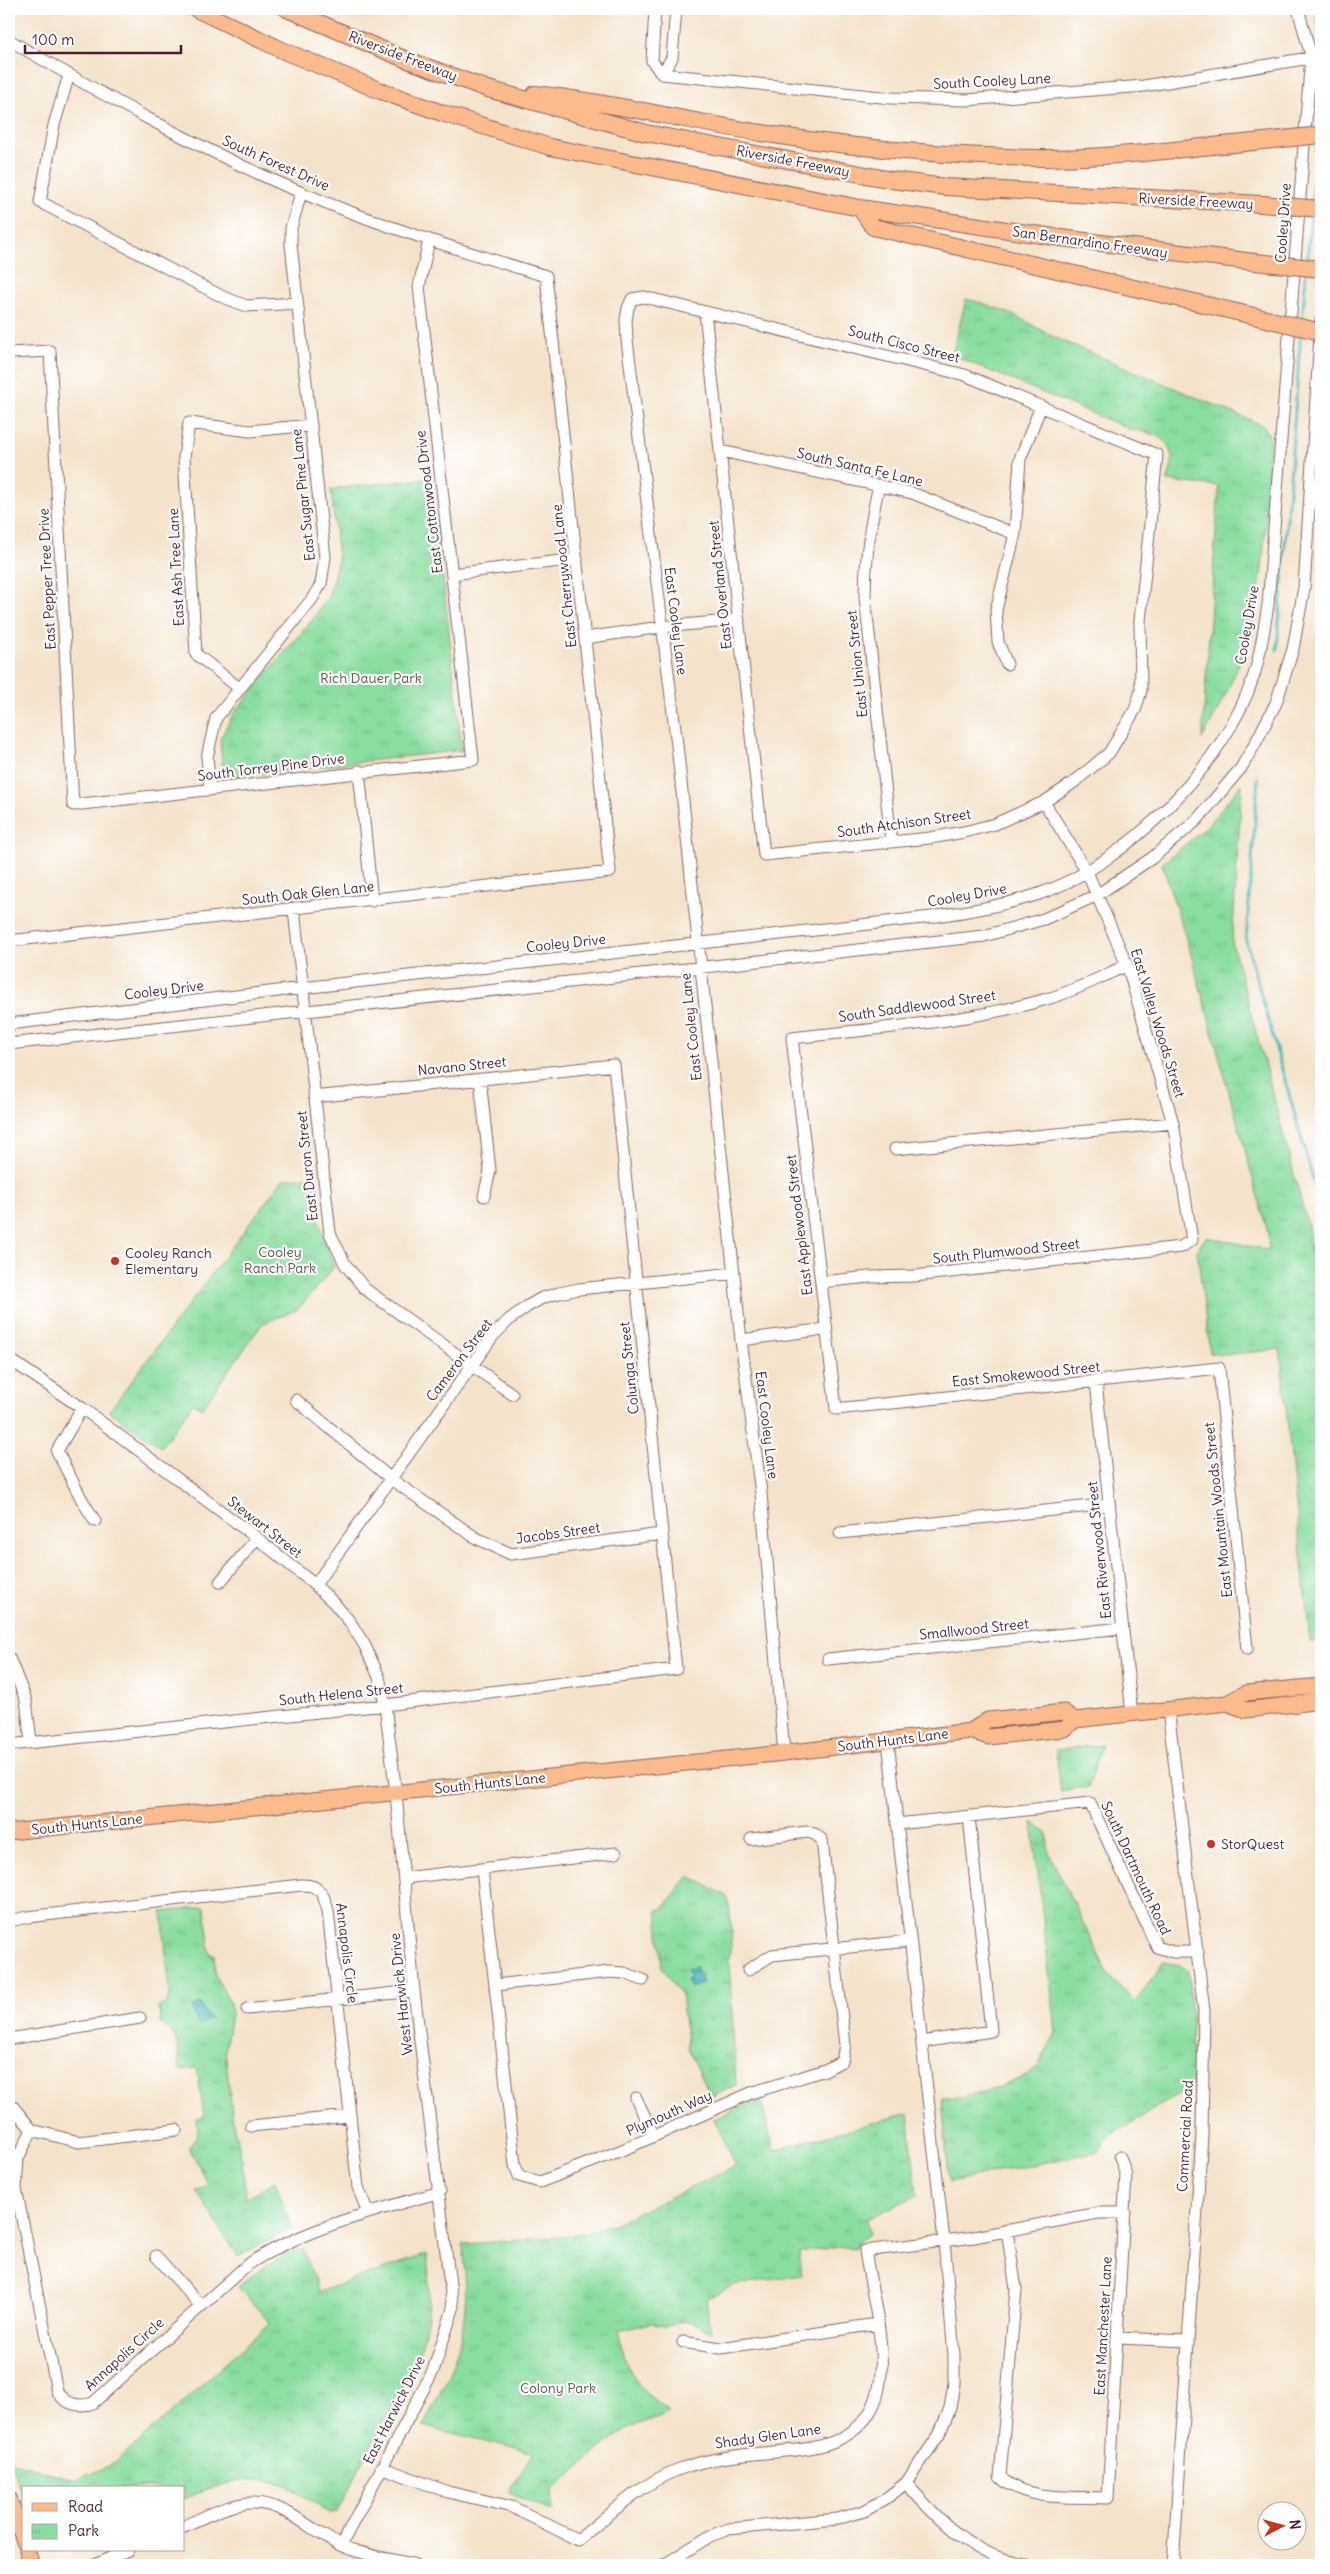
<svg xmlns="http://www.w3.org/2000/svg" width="1330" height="2574" font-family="Delius,sans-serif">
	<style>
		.park { fill: url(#park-tufts); stroke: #697e65 }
		.water { fill: url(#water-waves); stroke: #496c74 }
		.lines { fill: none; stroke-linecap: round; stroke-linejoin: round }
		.stream { stroke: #48b8be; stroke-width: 3 }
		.minor-casing { stroke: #866463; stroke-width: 13 }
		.major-casing { stroke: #866463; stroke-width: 17 }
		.highway-casing { stroke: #866463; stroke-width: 18 }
		.minor { stroke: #fff; stroke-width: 11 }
		.major { stroke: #fbbb8c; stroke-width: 15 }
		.highway { stroke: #fbbb8c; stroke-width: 16 }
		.highway-bridge-casing { stroke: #866463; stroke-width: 18; stroke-linecap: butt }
		.highway-bridge { stroke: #fbbb8c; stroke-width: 16 }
		.poi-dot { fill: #c8321e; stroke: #fff; stroke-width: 2 }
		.labels { text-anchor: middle; stroke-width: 4.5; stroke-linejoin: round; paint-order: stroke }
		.street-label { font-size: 14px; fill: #4a1f2b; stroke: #fff }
		.park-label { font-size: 14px; fill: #5d584e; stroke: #fff }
		.poi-label { font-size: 14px; fill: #4a1f2b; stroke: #fff; text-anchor: start }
	</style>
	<defs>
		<pattern id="park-tufts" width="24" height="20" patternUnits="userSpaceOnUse" patternTransform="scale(1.25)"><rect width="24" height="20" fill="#88dd9f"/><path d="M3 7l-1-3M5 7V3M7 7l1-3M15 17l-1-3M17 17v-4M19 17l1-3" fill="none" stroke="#77bd89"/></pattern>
		<pattern id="water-waves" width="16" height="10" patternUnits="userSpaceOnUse" patternTransform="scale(1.25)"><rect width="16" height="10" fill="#48b8be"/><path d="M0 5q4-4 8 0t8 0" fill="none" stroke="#3e959b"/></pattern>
	</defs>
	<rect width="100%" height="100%" fill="#fff"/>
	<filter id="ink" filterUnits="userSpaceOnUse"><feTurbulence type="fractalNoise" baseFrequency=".02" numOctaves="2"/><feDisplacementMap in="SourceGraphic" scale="10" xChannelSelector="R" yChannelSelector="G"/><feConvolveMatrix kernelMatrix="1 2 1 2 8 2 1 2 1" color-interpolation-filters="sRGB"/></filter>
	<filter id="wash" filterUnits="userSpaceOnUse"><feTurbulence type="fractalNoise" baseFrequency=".0096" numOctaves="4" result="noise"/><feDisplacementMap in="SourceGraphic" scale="20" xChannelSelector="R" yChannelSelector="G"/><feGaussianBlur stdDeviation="1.12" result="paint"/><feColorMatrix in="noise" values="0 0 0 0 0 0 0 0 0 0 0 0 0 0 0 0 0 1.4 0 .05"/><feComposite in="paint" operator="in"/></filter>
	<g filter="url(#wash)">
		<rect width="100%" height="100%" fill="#f4e3ca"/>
		<!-- park -->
		<path class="park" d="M966,299C996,306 1023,318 1049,335L1264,426L1270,438C1266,497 1267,570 1251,628C1240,668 1222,703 1202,739L1219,486L1167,481C1180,449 1166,433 1132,430L952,355Z
			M432,478L462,750L223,778L220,739L234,713L315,616L329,595L338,559L331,489Z
			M1242,784L1232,942L1308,1227L1321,1347V1641L1310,1642L1280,1349L1225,1355L1210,1353L1197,1250L1206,1237L1269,1250L1268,1233L1190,951L1162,864L1205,828Z
			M313,1176L318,1218L334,1267L298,1309L262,1324L202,1408L193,1403L161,1447L109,1411L283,1179Z
			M1102,1745L1088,1788H1075L1061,1792L1056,1750Z
			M1032,1822L1047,1833L1049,1853L1108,1974L1134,2002L1157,1973L1162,1962L1180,1965L1188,1971L1192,2019L1193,2085L1112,2135L1105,2142L1100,2151L949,2182L942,2098L960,2097L995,2089L1024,2077L1038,2066L1056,2033Z
			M689,1876L728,1897L732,1932L729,1961L736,2085L711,2097L688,2048L681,1995L662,1967L657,1910L662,1909Z
			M205,1907L210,1954H214L216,1977L230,2003L231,2015L225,2050L234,2129L242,2160L246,2198L275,2181L292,2229L238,2256L196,2191L208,2184L189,2147C197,2138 200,2131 196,2119L204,2117L197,2068L180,2070C177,2049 181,2033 160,2023L161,2015L158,2007L167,2003L170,1994L162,1912Z
			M760,2098L774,2150L908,2113L917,2195L867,2219L869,2233L861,2239L854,2249L840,2246L799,2252L802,2275L733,2285L706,2299L711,2333C694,2323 686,2314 667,2327L650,2323L619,2331C623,2371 638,2388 669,2412L630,2428L607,2443L551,2490L553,2512L508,2492L534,2453L423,2426C461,2356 471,2325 463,2244L572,2236L614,2224L736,2166L714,2119Z
			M303,2248L319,2292L427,2254C430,2291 431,2317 419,2354L337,2512L329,2513C315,2504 299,2490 284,2485C249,2472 216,2486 184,2499V2488H24V2502L10,2461L76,2480L115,2463L270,2323L238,2287C259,2269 277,2257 303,2248Z"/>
		<!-- water -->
		<path class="water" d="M696,1966L703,1984L690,1988L686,1979L690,1977L687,1969Z
			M200,2003L210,2019L199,2026L192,2008Z"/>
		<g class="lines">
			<!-- stream -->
			<path class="stream" d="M1316,9L1321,42
				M1317,131L1321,83
				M1312,204L1317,140
				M1307,264L1311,212
				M1302,323L1306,272
				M1277,650L1301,332
				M1258,778L1246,941L1321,1208"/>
		</g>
	</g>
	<g filter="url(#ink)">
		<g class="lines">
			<!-- minor casing -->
			<g class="minor-casing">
				<path id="minor" d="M655,9L652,61L662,74
					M9,40C103,95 199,149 300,192C380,226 463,251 546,276L610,872L9,941
					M662,74L891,98L966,100L1144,86L1321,56
					M662,74L672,58L676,9
					M69,75L54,125L40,202L223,297L247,306L297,303
					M705,312L764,855L930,838L964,832L995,824L1044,802L1073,783L1109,753L1135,710L1141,691L1140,621L1157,455L965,375L644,297L632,299L628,308L626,321L627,340L677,745L741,1340L761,1493L784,1753
					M9,353L50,351L73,805L473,760L419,287L429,240
					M721,451L912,493L1015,534
					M879,485C870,523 865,558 865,597L891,841
					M452,574L577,559
					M585,638L661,627L739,620
					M1007,664L998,642L996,610L1015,534L1020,459L1041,406
					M239,688L196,654L184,457L189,423L250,431L311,425
					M359,771L372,901
					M210,790L207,757L216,718L312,599L321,584L325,557L291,244V228L301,193
					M294,910L330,1233L345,1264L365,1289L512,1394
					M1127,965C1101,977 1075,991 1047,999C964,1023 878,1028 792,1038L836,1409L1219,1368L1247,1649
					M9,1024L302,988L931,917C968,911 1003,906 1039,894C1126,864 1226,764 1254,675C1261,653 1264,628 1268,605L1311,56L1298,9
					M9,1044L984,936L1044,919L1097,895L1152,858L1197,820L1241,768L1255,744L1276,703L1293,649L1304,588L1321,320
					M480,1079L490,1171L484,1196
					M895,1149L1173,1123
					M821,1282L869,1277L914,1276L1181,1247L1192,1240L1173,1123L1127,965L1087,872L1044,802
					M741,1340L826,1329
					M9,1359L82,1408L257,1538L315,1585L334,1603L350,1622L365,1646L379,1677L385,1705L396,1793L414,1991L453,2309L433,2371L341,2545
					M1096,1382L1132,1714
					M296,1400L391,1479L476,1538L511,1554L661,1534
					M82,1408L57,1451L82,1500L95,1521
					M840,1533L1109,1504
					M220,1582L257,1538
					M315,1585L493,1336L510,1319L528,1306L542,1298L559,1293L579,1289L734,1273
					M9,1658L26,1700L31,1742
					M828,1659L1122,1628
					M1168,1709L1204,2011L1202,2135L1173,2565
					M9,1745L385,1705L676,1669L614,1065L314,1097
					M897,1824L1090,1803L1157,1947L1173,1952H1198
					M482,1869L515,2165L519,2176L540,2182L627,2148L751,2093L825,2070L842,2061L845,2045L822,1840L815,1834L807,1832L751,1839
					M404,1878L616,1853
					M9,1921L28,1917L301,1885C319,1884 324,1894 328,1911L356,2170L358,2187L368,2213
					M748,1970L772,1955L909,1941
					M496,1985L610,1972L624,1973L643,1980
					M247,2009L414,1991
					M9,2039L140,2018
					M922,2042L991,2031L969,1816
					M636,2098L654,2136
					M9,2102L32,2130L79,2142L176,2130
					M251,2126L349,2116
					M32,2130L18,2158L16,2189L57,2391C65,2404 79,2408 93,2403L247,2265C304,2228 375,2211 440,2192
					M1007,2230L1016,2289L1000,2477C1026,2502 1074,2496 1108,2498L1126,2175L1120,2157
					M156,2256L201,2306
					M1117,2338L1188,2341
					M683,2342L721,2348L876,2324
					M381,2467L448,2492L512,2507L578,2540C608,2516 640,2484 677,2470C716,2455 756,2454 796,2450C917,2438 878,2332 865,2251L974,2237L1098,2213H1125
					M906,2483C939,2521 974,2557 1026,2565
					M184,2526C205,2517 230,2503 253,2503C287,2503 313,2533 342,2546C366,2556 391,2559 416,2565
					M94,2565L128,2550
					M664,2565L710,2536L729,2529L837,2519L864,2511L884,2500L906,2483L939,2435L950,2408L954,2383V2355L944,2241L888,1741"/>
			</g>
			<!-- major casing -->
			<g class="major-casing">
				<path id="major" d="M1227,1703L1246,1710L1321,1701
					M971,1731L988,1720L1064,1712L1075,1720
					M9,1832L784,1753L971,1731L988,1737L1065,1729L1075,1720L1227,1703L1246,1693L1321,1686
					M9,2498L24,2541
					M27,2550L32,2565"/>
			</g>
			<!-- highway casing -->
			<g class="highway-casing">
				<path id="highway" d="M196,9L284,51L381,91L442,113L550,147L860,208L1061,238L1246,261
					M287,9L402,58L488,89L646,133L892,180L945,187L1262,204
					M535,94C611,102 686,121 762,133C852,148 946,156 1037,158C1106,159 1176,149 1244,143
					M860,208L873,227L1258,317"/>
			</g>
			<!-- minor -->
			<use href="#minor" class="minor"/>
			<!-- major -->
			<use href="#major" class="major"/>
			<!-- highway -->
			<use href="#highway" class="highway"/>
			<!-- highway-bridge casing -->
			<g class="highway-bridge-casing">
				<path id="highway-bridge" d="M1244,143L1321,135
					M1262,204L1321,209
					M1246,261L1321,269
					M1258,317L1321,332"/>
			</g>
			<!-- highway-bridge -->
			<use href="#highway-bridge" class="highway-bridge"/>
		</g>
	</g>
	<!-- markers -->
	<g class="poi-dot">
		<circle cx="115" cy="1261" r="5"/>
		<circle cx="1211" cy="1844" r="5"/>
	</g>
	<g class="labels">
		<!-- street labels -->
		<g class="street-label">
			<text transform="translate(403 56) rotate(21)" y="5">Riverside Freeway</text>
			<text transform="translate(992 81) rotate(-3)" y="5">South Cooley Lane</text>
			<text transform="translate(793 161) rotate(11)" y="5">Riverside Freeway</text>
			<text transform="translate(276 163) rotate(24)" y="5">South Forest Drive</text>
			<text transform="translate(1196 201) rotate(3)" y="5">Riverside Freeway</text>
			<text transform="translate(1283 223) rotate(-86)" y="5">Cooley Drive</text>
			<text transform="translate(1090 242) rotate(8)" y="5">San Bernardino Freeway</text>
			<text transform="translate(904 344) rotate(14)" y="5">South Cisco Street</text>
			<text transform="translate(860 467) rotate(13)" y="5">South Santa Fe Lane</text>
			<text transform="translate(303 495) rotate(-96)" y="5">East Sugar Pine Lane</text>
			<text transform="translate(429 502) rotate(-97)" y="5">East Cottonwood Drive</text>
			<text transform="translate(176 567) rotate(-93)" y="5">East Ash Tree Lane</text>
			<text transform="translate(564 576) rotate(-96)" y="5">East Cherrywood Lane</text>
			<text transform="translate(47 579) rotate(-93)" y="5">East Pepper Tree Drive</text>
			<text transform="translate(720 585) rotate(-96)" y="5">East Overland Street</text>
			<text transform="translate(676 621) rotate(83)" y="5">East Cooley Lane</text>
			<text transform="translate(1247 625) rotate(-80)" y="5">Cooley Drive</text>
			<text transform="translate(857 664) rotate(-96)" y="5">East Union Street</text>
			<text transform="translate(271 767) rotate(-7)" y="5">South Torrey Pine Drive</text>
			<text transform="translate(904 823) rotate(-8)" y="5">South Atchison Street</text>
			<text transform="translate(308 893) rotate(-6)" y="5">South Oak Glen Lane</text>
			<text transform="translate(967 895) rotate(-10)" y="5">Cooley Drive</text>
			<text transform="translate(566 943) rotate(-6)" y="5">Cooley Drive</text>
			<text transform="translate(164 990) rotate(-7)" y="5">Cooley Drive</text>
			<text transform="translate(917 1006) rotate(-8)" y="5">South Saddlewood Street</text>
			<text transform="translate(1158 1023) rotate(73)" y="5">East Valley Woods Street</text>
			<text transform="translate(691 1027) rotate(-96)" y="5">East Cooley Lane</text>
			<text transform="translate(462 1066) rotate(-6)" y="5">Navano Street</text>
			<text transform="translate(307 1166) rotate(-96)" y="5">East Duron Street</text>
			<text transform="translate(799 1225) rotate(-97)" y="5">East Applewood Street</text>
			<text transform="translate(1006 1251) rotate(-6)" y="5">South Plumwood Street</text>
			<text transform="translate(459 1360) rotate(-53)" y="5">Cameron Street</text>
			<text transform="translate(629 1368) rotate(-96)" y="5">Colunga Street</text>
			<text transform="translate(1026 1374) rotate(-6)" y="5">East Smokewood Street</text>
			<text transform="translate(767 1425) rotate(83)" y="5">East Cooley Lane</text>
			<text transform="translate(1218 1510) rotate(-96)" y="5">East Mountain Woods Street</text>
			<text transform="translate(265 1527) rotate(38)" y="5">Stewart Street</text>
			<text transform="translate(558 1533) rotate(-8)" y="5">Jacobs Street</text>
			<text transform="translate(1099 1550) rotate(-96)" y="5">East Riverwood Street</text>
			<text transform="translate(974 1629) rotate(-6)" y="5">Smallwood Street</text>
			<text transform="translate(341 1694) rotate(-6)" y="5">South Helena Street</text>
			<text transform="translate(893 1740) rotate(-7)" y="5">South Hunts Lane</text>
			<text transform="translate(490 1783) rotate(-6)" y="5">South Hunts Lane</text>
			<text transform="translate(87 1824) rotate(-6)" y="5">South Hunts Lane</text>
			<text transform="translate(1136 1868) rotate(65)" y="5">South Dartmouth Road</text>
			<text transform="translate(347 1953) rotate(83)" y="5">Annapolis Circle</text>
			<text transform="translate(401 1994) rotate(-96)" y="5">West Harwick Drive</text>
			<text transform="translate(669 2113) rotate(-24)" y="5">Plymouth Way</text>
			<text transform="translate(1185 2136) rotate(-87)" y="5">Commercial Road</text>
			<text transform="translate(1103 2326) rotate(-87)" y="5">East Manchester Lane</text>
			<text transform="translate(124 2354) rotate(-42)" y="5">Annapolis Circle</text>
			<text transform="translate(394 2410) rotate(-63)" y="5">East Harwick Drive</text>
			<text transform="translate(768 2436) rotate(-8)" y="5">Shady Glen Lane</text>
		</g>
		<!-- park labels -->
		<g class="park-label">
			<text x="371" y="683">Rich Dauer Park</text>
			<text x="280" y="1257">Cooley<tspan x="280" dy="16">Ranch Park</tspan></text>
			<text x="558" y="2393">Colony Park</text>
		</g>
		<!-- poi labels -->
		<g class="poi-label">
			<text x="125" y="1258">Cooley Ranch<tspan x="125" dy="16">Elementary</tspan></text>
			<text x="1221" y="1849">StorQuest</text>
		</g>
	</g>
	<!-- margin -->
	<rect width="1330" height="2574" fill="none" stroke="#fff" stroke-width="30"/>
	<!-- legend -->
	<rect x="22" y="2486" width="162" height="65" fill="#ffffff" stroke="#b7a5aa"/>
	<rect x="32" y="2503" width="25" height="8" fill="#fbbb8c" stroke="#b7a5aa"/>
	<text x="68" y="2512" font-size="15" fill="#4a1f2b">Road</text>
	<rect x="32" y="2524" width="25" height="15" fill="url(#park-tufts)" stroke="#b7a5aa"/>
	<text x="68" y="2536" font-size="15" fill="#4a1f2b">Park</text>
	<!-- north arrow -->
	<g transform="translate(1282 2526) rotate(84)"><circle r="24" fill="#ffffff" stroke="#b7a5aa"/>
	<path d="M0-4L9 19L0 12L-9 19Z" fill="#c8321e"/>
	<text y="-8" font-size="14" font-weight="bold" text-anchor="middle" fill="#4a1f2b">N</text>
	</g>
	<!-- scale -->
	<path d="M25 45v8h156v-8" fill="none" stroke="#4a1f2b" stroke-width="2.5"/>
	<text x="32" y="45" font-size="15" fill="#4a1f2b" stroke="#ffffff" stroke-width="4" paint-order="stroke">100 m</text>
</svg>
